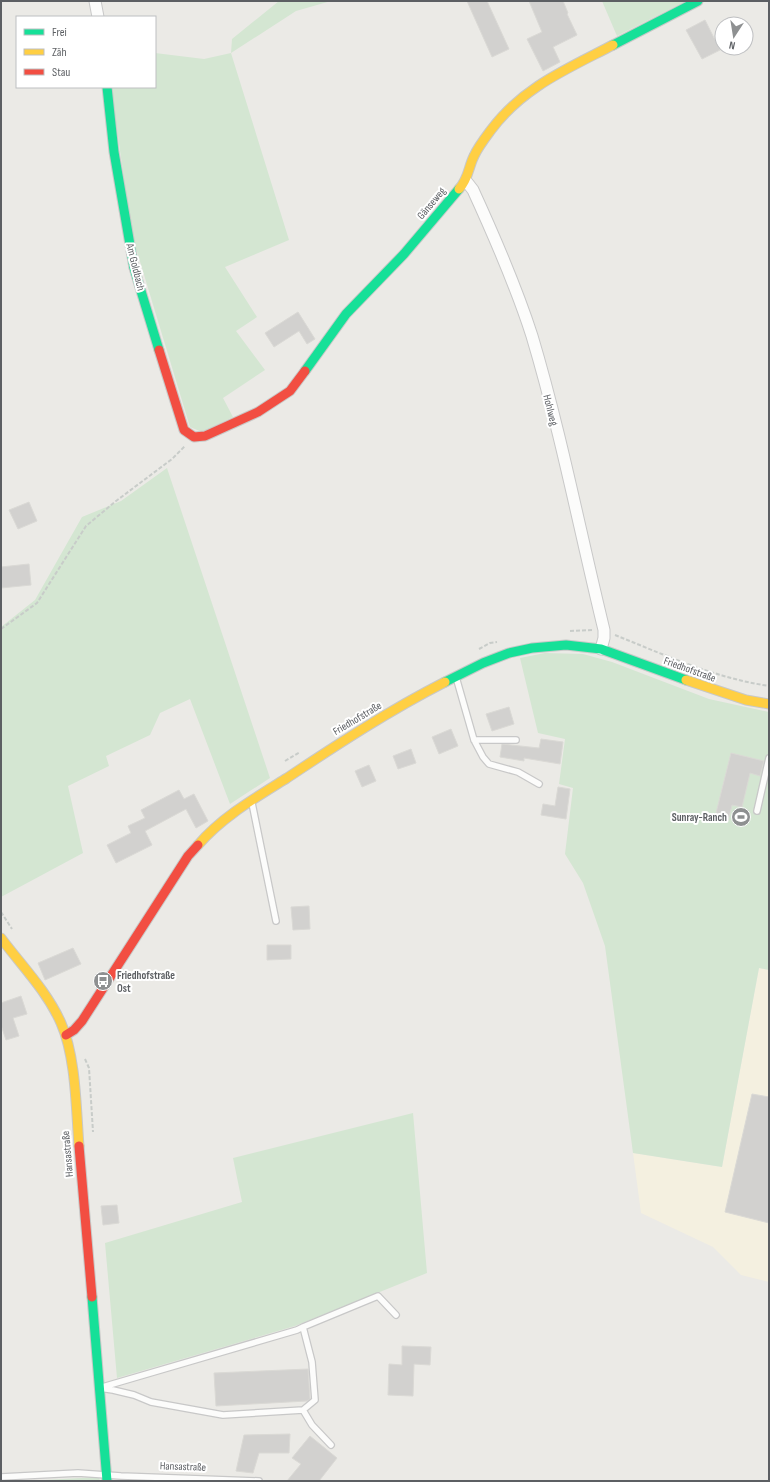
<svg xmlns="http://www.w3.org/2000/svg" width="770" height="1482" font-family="'Sofia Sans Condensed',sans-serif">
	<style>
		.commercial { fill: #f4f0e0 }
		.green { fill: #d4e6d2 }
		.building { fill: #d2d1cf; stroke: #dad9d5 }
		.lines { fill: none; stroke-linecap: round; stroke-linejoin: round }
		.lane-casing { stroke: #c8c8c8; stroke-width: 8 }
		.street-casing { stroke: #c8c8c8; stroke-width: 13 }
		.fast-casing { stroke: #c8c8c7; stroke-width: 11 }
		.slow-casing { stroke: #c8c8c7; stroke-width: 11 }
		.jam-casing { stroke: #c8c8c7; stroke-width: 11 }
		.path { stroke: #c8ccc9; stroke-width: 2; stroke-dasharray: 4 2; stroke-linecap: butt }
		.lane { stroke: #fcfcfb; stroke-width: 5.5 }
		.street { stroke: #fcfcfb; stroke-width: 11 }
		.fast { stroke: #16e098; stroke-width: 9 }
		.slow { stroke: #ffcf43; stroke-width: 9 }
		.jam { stroke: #f24e42; stroke-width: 9 }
		.labels { text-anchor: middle; stroke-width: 4; stroke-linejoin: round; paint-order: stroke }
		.street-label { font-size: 11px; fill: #5c5f63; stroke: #fff }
		.poi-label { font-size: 11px; font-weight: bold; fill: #5c5f63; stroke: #fff; text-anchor: end }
	</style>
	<rect width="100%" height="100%" fill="#ebeae6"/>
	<!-- commercial -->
	<path class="commercial" d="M759,968L769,970V1282L741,1275L713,1247L641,1213L633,1153L722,1167Z"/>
	<!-- green -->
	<path class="green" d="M279,1H331L296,11L231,53L289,240L225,267L257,317L236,331L265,370L223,398L233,417L202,432L190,427L132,235L111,87H155V53L204,59L231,53L232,39Z
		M602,1H686L617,36Z
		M167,468L270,778L230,804L190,699L160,713L150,735L106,756L109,766L68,786L83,853L1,897V627L35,600L82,517L121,501Z
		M545,653L583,654L612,662L709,699L769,712V970L759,968L722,1167L633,1153L605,946L583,883L565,854L573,788L559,784L565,739L538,733L520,658Z
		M413,1113L427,1273L295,1326L117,1378L105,1243L242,1202L233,1158Z
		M99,1477L100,1481H27Z"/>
	<!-- building -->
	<path class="building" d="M467,1H487L509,49L492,57Z
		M529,1H563L568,13L567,14L577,35L553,47L560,62L543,71L527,39L542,32Z
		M705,20L720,50L702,59L686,30Z
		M298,312L315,339L307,344L299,331L274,347L265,333Z
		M29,502L37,521L18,529L9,510Z
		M29,564L31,585L1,588V567Z
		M509,707L514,724L492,731L486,714Z
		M451,729L458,746L439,754L432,737Z
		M541,739L563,742L560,764L524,758V761L500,757L502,744L539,748Z
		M411,749L416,763L398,769L393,756Z
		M731,753L764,761L760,776L750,773L742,807L732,805L728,821L715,817Z
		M369,765L376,781L362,787L355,771Z
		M558,787L570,789L566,819L541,815L543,804L555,806Z
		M179,790L184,799L194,794L208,821L196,828L186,809L145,831L152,845L116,863L107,845L131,833L128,826L145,818L141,810Z
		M309,906L310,929L293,930L291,907Z
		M267,945H291V959L267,960Z
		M73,948L81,964L45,980L38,963Z
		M21,996L27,1014L13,1018L19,1036L6,1040L1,1025V1003Z
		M752,1094L769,1097V1223L725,1212Z
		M117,1205L119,1223L103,1225L101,1206Z
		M402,1346L431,1347L430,1365L414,1364L413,1396L388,1395L389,1364L402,1365Z
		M308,1369L310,1399L307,1401L216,1406L214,1373Z
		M290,1434L289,1453H259L253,1473L236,1471L244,1435Z
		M310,1436L337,1458L319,1481H287L301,1464L292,1458Z"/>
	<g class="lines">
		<!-- lane casing -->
		<g class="lane-casing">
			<path id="lane" d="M456,677L474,740L483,757L489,764L518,772L539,784
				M474,740H516
				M252,803L276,921
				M757,811L769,758
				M303,1327L312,1362L315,1400L303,1410L223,1415L151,1402L134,1395L113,1390L99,1388L297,1330L303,1327L378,1296L396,1315
				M303,1410L312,1425L331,1445
				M1,1477L78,1473L121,1476L259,1481"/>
		</g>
		<!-- street casing -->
		<g class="street-casing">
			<path id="street" d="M95,1L98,17
				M466,181L473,190C495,238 516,286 532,336C561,433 580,532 604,630V638L601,649"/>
		</g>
		<!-- fast casing -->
		<g class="fast-casing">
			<path id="fast" d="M613,45L698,1
				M107,87L114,152L134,268L159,350
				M305,371L346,314L404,254L459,189
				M445,682L483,663L509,653L532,648L566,645L601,649L686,680
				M92,1297L107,1481"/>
		</g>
		<!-- slow casing -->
		<g class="slow-casing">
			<path id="slow" d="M459,189C469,178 468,168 474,156C478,147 485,138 491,130C523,87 567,69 613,45
				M686,680L746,700L769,704
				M198,845C222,817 255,798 287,778C338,744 390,710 445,682
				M1,938C21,965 47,991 61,1023C76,1057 76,1108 79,1146"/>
		</g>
		<!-- jam casing -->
		<g class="jam-casing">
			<path id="jam" d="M159,350L184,430L194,437L205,436L258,412L290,391L305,371
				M66,1035L74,1030L82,1021L188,856L198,845
				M79,1146L92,1297"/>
		</g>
		<!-- path -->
		<path class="path" d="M1,629L37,603L86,526L116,501L172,459L185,446
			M570,631L594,630
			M615,635C665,655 715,678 769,686
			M479,649L490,643L497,642
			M285,761L300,752
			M1,912L12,929
			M85,1059L89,1068L93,1132"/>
		<!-- lane -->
		<use href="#lane" class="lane"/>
		<!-- street -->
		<use href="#street" class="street"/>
		<!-- fast -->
		<use href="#fast" class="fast"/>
		<!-- slow -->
		<use href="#slow" class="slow"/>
		<!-- jam -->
		<use href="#jam" class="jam"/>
	</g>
	<!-- icons -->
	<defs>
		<g id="stadium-disc" transform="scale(1)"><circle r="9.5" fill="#8e9091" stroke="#fff"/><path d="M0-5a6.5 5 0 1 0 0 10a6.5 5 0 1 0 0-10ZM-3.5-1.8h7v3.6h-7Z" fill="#fff"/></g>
		<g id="bus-disc" transform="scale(1)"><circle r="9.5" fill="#8e9091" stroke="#fff"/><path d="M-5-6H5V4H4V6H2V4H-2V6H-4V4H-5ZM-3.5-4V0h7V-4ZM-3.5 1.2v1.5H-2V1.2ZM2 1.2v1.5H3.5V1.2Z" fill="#fff"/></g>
	</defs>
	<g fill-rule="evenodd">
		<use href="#stadium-disc" x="741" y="817"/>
		<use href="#bus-disc" x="103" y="981"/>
	</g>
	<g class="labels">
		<!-- street labels -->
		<g class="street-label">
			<text transform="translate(431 203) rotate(-50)" y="4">Gänseweg</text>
			<text transform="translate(136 267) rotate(76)" y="4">Am Goldbach</text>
			<text transform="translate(551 410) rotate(76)" y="4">Hohlweg</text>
			<text transform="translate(690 669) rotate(20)" y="4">Friedhofstraße</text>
			<text transform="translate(357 718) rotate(-31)" y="4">Friedhofstraße</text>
			<text transform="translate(67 1154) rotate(-95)" y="4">Hansastraße</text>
			<text transform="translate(183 1466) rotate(2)" y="4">Hansastraße</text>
		</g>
		<!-- poi labels -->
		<g class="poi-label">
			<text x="727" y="821">Sunray-Ranch</text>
			<text x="117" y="979" text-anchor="start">Friedhofstraße<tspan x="117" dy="13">Ost</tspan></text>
		</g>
	</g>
	<!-- border -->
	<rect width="770" height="1482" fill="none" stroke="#5c5f63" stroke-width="4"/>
	<!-- legend -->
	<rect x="16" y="16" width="140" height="72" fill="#ffffff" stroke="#bebfc1"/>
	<rect x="24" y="29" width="20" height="6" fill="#16e098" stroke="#bebfc1"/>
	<text x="52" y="36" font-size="12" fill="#5c5f63">Frei</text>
	<rect x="24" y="49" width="20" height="6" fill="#ffcf43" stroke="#bebfc1"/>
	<text x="52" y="56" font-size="12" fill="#5c5f63">Zäh</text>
	<rect x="24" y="69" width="20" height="6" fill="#f24e42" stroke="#bebfc1"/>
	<text x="52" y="76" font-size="12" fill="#5c5f63">Stau</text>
	<!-- north arrow -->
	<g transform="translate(734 36) rotate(192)"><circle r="19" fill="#ffffff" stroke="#bebfc1"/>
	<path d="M0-3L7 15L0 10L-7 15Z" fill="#8e9091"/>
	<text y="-6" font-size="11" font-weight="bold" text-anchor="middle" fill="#5c5f63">N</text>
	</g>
</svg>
